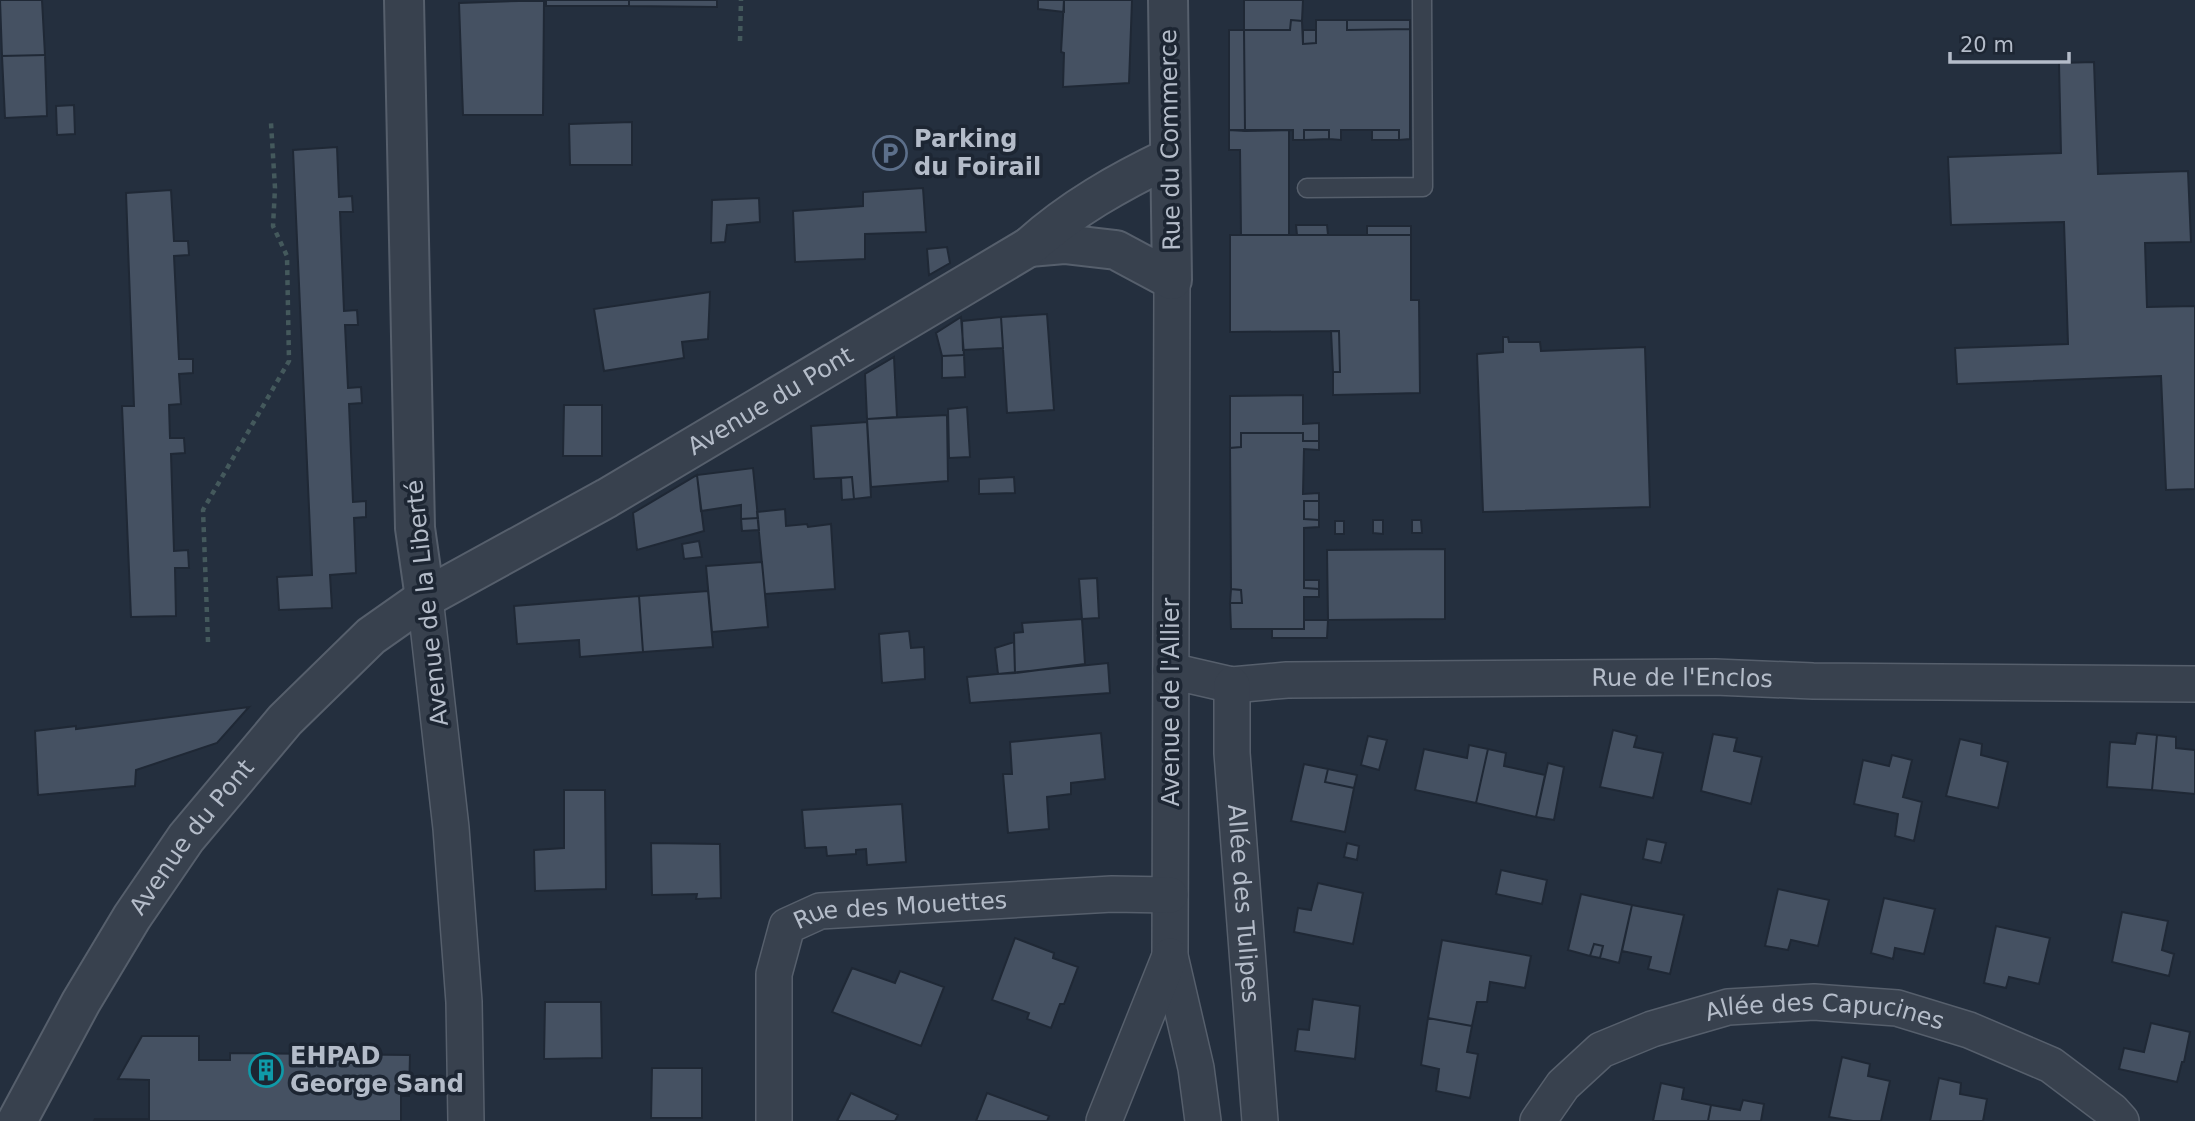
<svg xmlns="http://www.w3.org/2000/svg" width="2195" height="1121" font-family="'DejaVu Sans',sans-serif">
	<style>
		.building { fill: #455162; stroke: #1f2835; stroke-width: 2 }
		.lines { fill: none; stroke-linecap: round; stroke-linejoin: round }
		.service-casing { stroke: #565f6c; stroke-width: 21 }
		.minor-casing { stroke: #565f6c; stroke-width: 38 }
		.tertiary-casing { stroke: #565f6c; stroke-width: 42 }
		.path { stroke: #44595c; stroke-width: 4.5; stroke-dasharray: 5 5; stroke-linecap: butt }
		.service { stroke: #38414e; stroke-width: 18 }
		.minor { stroke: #38414e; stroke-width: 35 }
		.tertiary { stroke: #38414e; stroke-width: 38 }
		.labels { text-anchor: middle; stroke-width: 7; stroke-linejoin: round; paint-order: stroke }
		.poi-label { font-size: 24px; font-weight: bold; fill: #b4bcc9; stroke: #1d2633; text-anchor: start }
		.street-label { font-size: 24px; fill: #b4bcc9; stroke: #1d2633 }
	</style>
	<rect width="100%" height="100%" fill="#242f3e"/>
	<!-- building -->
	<path class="building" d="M0,0H42L45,55L2,56Z
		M629,0H717V7L629,6Z
		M629,0V6H546V0Z
		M1038,0H1064V12L1038,9Z
		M1064,0H1132L1129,83L1063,87L1064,53L1061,52Z
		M1244,0H1303L1302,21L1291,20L1290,30H1244Z
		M519,1H544L543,115H463L459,3Z
		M1291,20L1302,21L1303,44L1316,43V20H1347V30L1410,29V139L1399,140V130H1341V140L1329,139V130H1304V140H1293V130L1245,131L1244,30H1290Z
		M1347,20H1410V29L1347,30Z
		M1229,30H1244L1245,131L1229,130Z
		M1303,30H1316V43L1303,44Z
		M45,55L47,116L5,118L2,56Z
		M2094,62L2098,174L2188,171L2191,242L2145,243L2147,307L2195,306V489L2166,490L2161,376L1957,384L1955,348L2068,344L2064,222L1951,225L1948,157L2061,153L2059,63Z
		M74,105L75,134L57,135L56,106Z
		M632,122V165H570L569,124Z
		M1229,130H1289V235H1241L1240,150H1229Z
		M1304,130H1329V139L1304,140Z
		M1372,130H1399V140H1372Z
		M337,147L339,197L352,196L353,212H340L344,311L357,310L358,325H345L348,388L361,387L362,403L349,404L353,502L366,501V517L354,518L356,573L330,575L332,608L279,610L277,577L312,575L293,150Z
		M923,188L926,232L865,234V259L795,262L793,211L863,206V192Z
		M171,190L174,241H188L189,255L174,256L179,359H193V373L179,374L181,404L169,405L170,438H184L185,453L171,454L174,551L188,550L189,568H175L176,616L131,617L122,406H134L126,193Z
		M759,198L760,222L727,225L725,242L711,243L712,200Z
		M1296,225H1327L1328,235H1297Z
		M1367,226H1411V235H1367Z
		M1230,235H1411V300H1419L1420,393L1333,395V372H1340L1339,331L1230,332Z
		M947,247L950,263L929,275L927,249Z
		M710,292L708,339L682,342L684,358L604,371L594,309Z
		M1047,314L1054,410L1007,413L1001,317Z
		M961,317L964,355L942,356L936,333Z
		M1001,317L1003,348L963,350L962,321Z
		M1331,331H1339L1340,372H1333Z
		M1503,337H1508L1509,342H1540L1541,351L1645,347L1650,507L1483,512L1477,354L1503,352Z
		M964,355L965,377L942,378V356Z
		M894,357L897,417L867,419L865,374Z
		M1303,395V424L1319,423V441H1303V433H1241V447L1230,448V396Z
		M564,405H602V456H563Z
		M967,407L970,457L949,458L948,409Z
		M947,415L948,481L871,487L867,419Z
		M867,422L871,497L854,499L852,477L814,479L811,426Z
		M1241,433H1303V441H1319V450L1304,449L1303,494L1319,493V501H1304V519L1319,520V527L1304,528V588L1319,589V597H1304V629H1231L1230,603H1242L1241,590L1231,589L1230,448L1241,447Z
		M753,468L758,518L741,519V505L701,511L697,475Z
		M697,475L704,531L637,550L633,513Z
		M852,477L854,499L842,500L841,478Z
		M1014,477L1015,493L979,494V479Z
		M1304,501H1319V520L1304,519Z
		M785,509L786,526L807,524L808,527L831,524L835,589L765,594L757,512Z
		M758,518L759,530L742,531L741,519Z
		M1373,520H1383V534L1373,533Z
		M1412,520H1421L1422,533H1412Z
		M1335,521H1344V534H1335Z
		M699,541L702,557L684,559L682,544Z
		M1445,549V619L1328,620L1327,550Z
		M762,562L768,627L712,632L706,566Z
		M1097,578L1099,618L1082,619L1079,579Z
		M1304,580H1319V589L1304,588Z
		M1231,589L1241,590L1242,603H1230Z
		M708,591L713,647L643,652L639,596Z
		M639,596L643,652L580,657L579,640L517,644L514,606Z
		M1082,619L1085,664L1015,673L1014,633L1023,632L1022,623Z
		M1304,620H1328L1327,638H1272V629H1304Z
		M909,631L911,648L924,647L925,679L882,683L879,634Z
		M1014,642L1015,673L998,674L995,648Z
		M1108,663L1110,693L970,703L967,677Z
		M249,707L217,743L136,770L135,786L38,795L35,731L76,726V729Z
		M1613,730L1637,736L1634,747L1663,753L1653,798L1600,787Z
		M1101,733L1105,779L1071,783V794L1047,797L1049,829L1008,833L1003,774H1012L1010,742Z
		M2137,733L2157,735L2152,790L2107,787L2110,742L2135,744Z
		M1713,734L1737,738L1734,751L1762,757L1751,804L1701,791Z
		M2157,735L2176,737V748L2195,750V794L2152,790Z
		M1368,736L1387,740L1379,770L1361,765Z
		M1960,739L1982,744L1981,755L2008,762L1998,808L1946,796Z
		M1469,745L1488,749L1476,803L1415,790L1424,749L1467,758Z
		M1488,749L1506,753L1504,766L1545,775L1536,817L1476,803Z
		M1892,755L1912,760L1903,797L1922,802L1914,841L1895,836L1898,814L1854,804L1863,760L1889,766Z
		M1548,763L1564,767L1554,820L1536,817Z
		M1304,764L1328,769L1325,782L1354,788L1345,832L1291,821Z
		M1328,769L1357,775L1354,788L1325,782Z
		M564,790H605L606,889L535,891L534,850L564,848Z
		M902,804L906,862L867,865L866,849L856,850V854L827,856L826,847L805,848L802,810Z
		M1647,839L1666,843L1661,863L1643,859Z
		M651,843L720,844L721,898L696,899L697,894L652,895Z
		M1347,843L1359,846L1357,860L1344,857Z
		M1501,870L1547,880L1542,904L1496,894Z
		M1318,883L1363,893L1353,944L1294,932L1298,908L1311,910Z
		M1778,889L1829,900L1818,946L1791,940L1788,950L1765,946Z
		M1581,894L1632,905L1619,963L1600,958L1603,946L1594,944L1590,956L1568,950Z
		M1884,898L1935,909L1924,954L1895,948L1893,959L1871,953Z
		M1632,905L1684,915L1670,974L1648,969L1651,957L1622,951Z
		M2122,912L2168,921L2162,950L2174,954L2169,976L2112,962Z
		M1996,926L2050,938L2039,984L2009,977L2006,988L1984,983Z
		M1015,938L1054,953L1053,958L1078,967L1064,1004H1060L1051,1028L1027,1019L1029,1013L992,1000Z
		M1442,940L1531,956L1525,988L1490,982L1487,1002H1477L1472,1026L1428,1018Z
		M1594,944L1603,946L1600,958L1590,956Z
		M852,968L895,983L900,971L944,987L921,1046L832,1012Z
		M1313,999L1360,1006L1355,1059L1295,1051L1298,1029L1309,1030Z
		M545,1002H601L602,1058L544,1059Z
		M1428,1018L1472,1026L1467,1052L1478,1054L1470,1098L1436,1091L1439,1069L1421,1065Z
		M2151,1023L2190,1032L2184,1062H2182L2177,1082L2119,1069L2124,1048L2144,1052Z
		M142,1036H199V1060H230V1053L410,1055L409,1096H401V1121H94L95,1119H149V1080L118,1079Z
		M1842,1057L1870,1064L1868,1076L1890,1081L1881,1121H1853L1829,1117Z
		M652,1068H702V1118H651Z
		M1939,1078L1961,1083L1960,1094L1987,1099L1983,1121H1930Z
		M1661,1083L1684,1088L1682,1099L1711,1105L1708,1121H1653Z
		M851,1093L898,1115L895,1121H837Z
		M987,1093L1049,1116L1047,1121H976Z
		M1743,1100L1764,1104L1761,1121H1708L1711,1105L1740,1110Z"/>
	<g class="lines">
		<!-- service casing -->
		<g class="service-casing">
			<path id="service" d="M1307,188L1423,187L1422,0"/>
		</g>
		<!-- minor casing -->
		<g class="minor-casing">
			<g id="minor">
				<path d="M1172,280L1170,956L1196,1068L1203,1121"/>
				<path d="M425,598L451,828L464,1002L466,1121"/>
				<path id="s1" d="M1171,671L1232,685L1287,680L1715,677L1813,681L2195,684"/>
				<path id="s2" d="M1232,685V753L1260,1121"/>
				<path id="s3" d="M774,1121V974L787,926L820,911L1112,894L1170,895"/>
				<path d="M1104,1121L1170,956"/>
				<path id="s4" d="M1538,1121L1563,1085L1601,1050L1652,1029L1728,1007L1814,1002L1897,1008L1969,1030L2051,1065L2112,1111L2121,1121"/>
			</g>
		</g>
		<!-- tertiary casing -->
		<g class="tertiary-casing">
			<g id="tertiary">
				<path d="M404,0L415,528L425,598"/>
				<path d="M1029,247L1064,244L1116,250L1172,280L1168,0"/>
				<path id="s5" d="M17,1121L81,1002L132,917L186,838L285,720L371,636L425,598L607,498L1029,247C1071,209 1119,182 1169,158"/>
			</g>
		</g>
		<!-- path -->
		<path class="path" d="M740,41L741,0
			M208,642L203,510L289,361L287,256L273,226L275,188L271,123"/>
		<!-- service -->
		<use href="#service" class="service"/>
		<!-- minor -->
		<use href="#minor" class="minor"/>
		<!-- tertiary -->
		<use href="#tertiary" class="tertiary"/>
	</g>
	<!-- icons -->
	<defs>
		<g id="parking-ring" transform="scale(1.75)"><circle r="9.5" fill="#1d2633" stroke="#5c6f8a" stroke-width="1.5"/><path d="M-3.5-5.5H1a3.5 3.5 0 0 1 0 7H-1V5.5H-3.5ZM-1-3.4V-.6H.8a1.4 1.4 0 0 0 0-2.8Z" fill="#5c6f8a"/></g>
		<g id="building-ring" transform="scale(1.75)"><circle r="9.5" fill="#1d2633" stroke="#0f9aa8" stroke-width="1.5"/><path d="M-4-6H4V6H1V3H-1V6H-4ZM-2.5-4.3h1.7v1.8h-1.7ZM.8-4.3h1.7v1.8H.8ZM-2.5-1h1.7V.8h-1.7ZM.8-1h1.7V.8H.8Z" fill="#0f9aa8"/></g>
	</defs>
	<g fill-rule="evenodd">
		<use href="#parking-ring" x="890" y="153"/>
		<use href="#building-ring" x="266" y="1070"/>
	</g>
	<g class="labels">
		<!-- poi labels -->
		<g class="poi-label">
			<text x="914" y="147">Parking<tspan x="914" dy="28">du Foirail</tspan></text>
			<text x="290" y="1064">EHPAD<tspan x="290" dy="28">George Sand</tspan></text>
		</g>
		<!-- street labels -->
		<g class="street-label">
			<text transform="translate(1170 140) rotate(-91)" y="8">Rue du Commerce</text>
			<text dy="8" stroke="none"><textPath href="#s5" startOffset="1068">Avenue du Pont</textPath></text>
			<text transform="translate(427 603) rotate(-96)" y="8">Avenue de la Liberté</text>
			<text dy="8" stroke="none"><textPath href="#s1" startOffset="513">Rue de l'Enclos</textPath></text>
			<text transform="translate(1171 702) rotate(-90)" y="8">Avenue de l'Allier</text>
			<text dy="8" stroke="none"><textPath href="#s5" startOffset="334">Avenue du Pont</textPath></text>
			<text dy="8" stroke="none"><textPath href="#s2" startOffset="219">Allée des Tulipes</textPath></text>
			<text dy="8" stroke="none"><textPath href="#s3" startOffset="313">Rue des Mouettes</textPath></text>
			<text dy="8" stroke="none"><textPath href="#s4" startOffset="327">Allée des Capucines</textPath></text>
		</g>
	</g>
	<!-- scale -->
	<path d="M1950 52v10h119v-10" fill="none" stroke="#b4bcc9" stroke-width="3.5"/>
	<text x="1960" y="52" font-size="21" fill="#b4bcc9" stroke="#1d2633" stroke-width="5" paint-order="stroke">20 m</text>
</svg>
